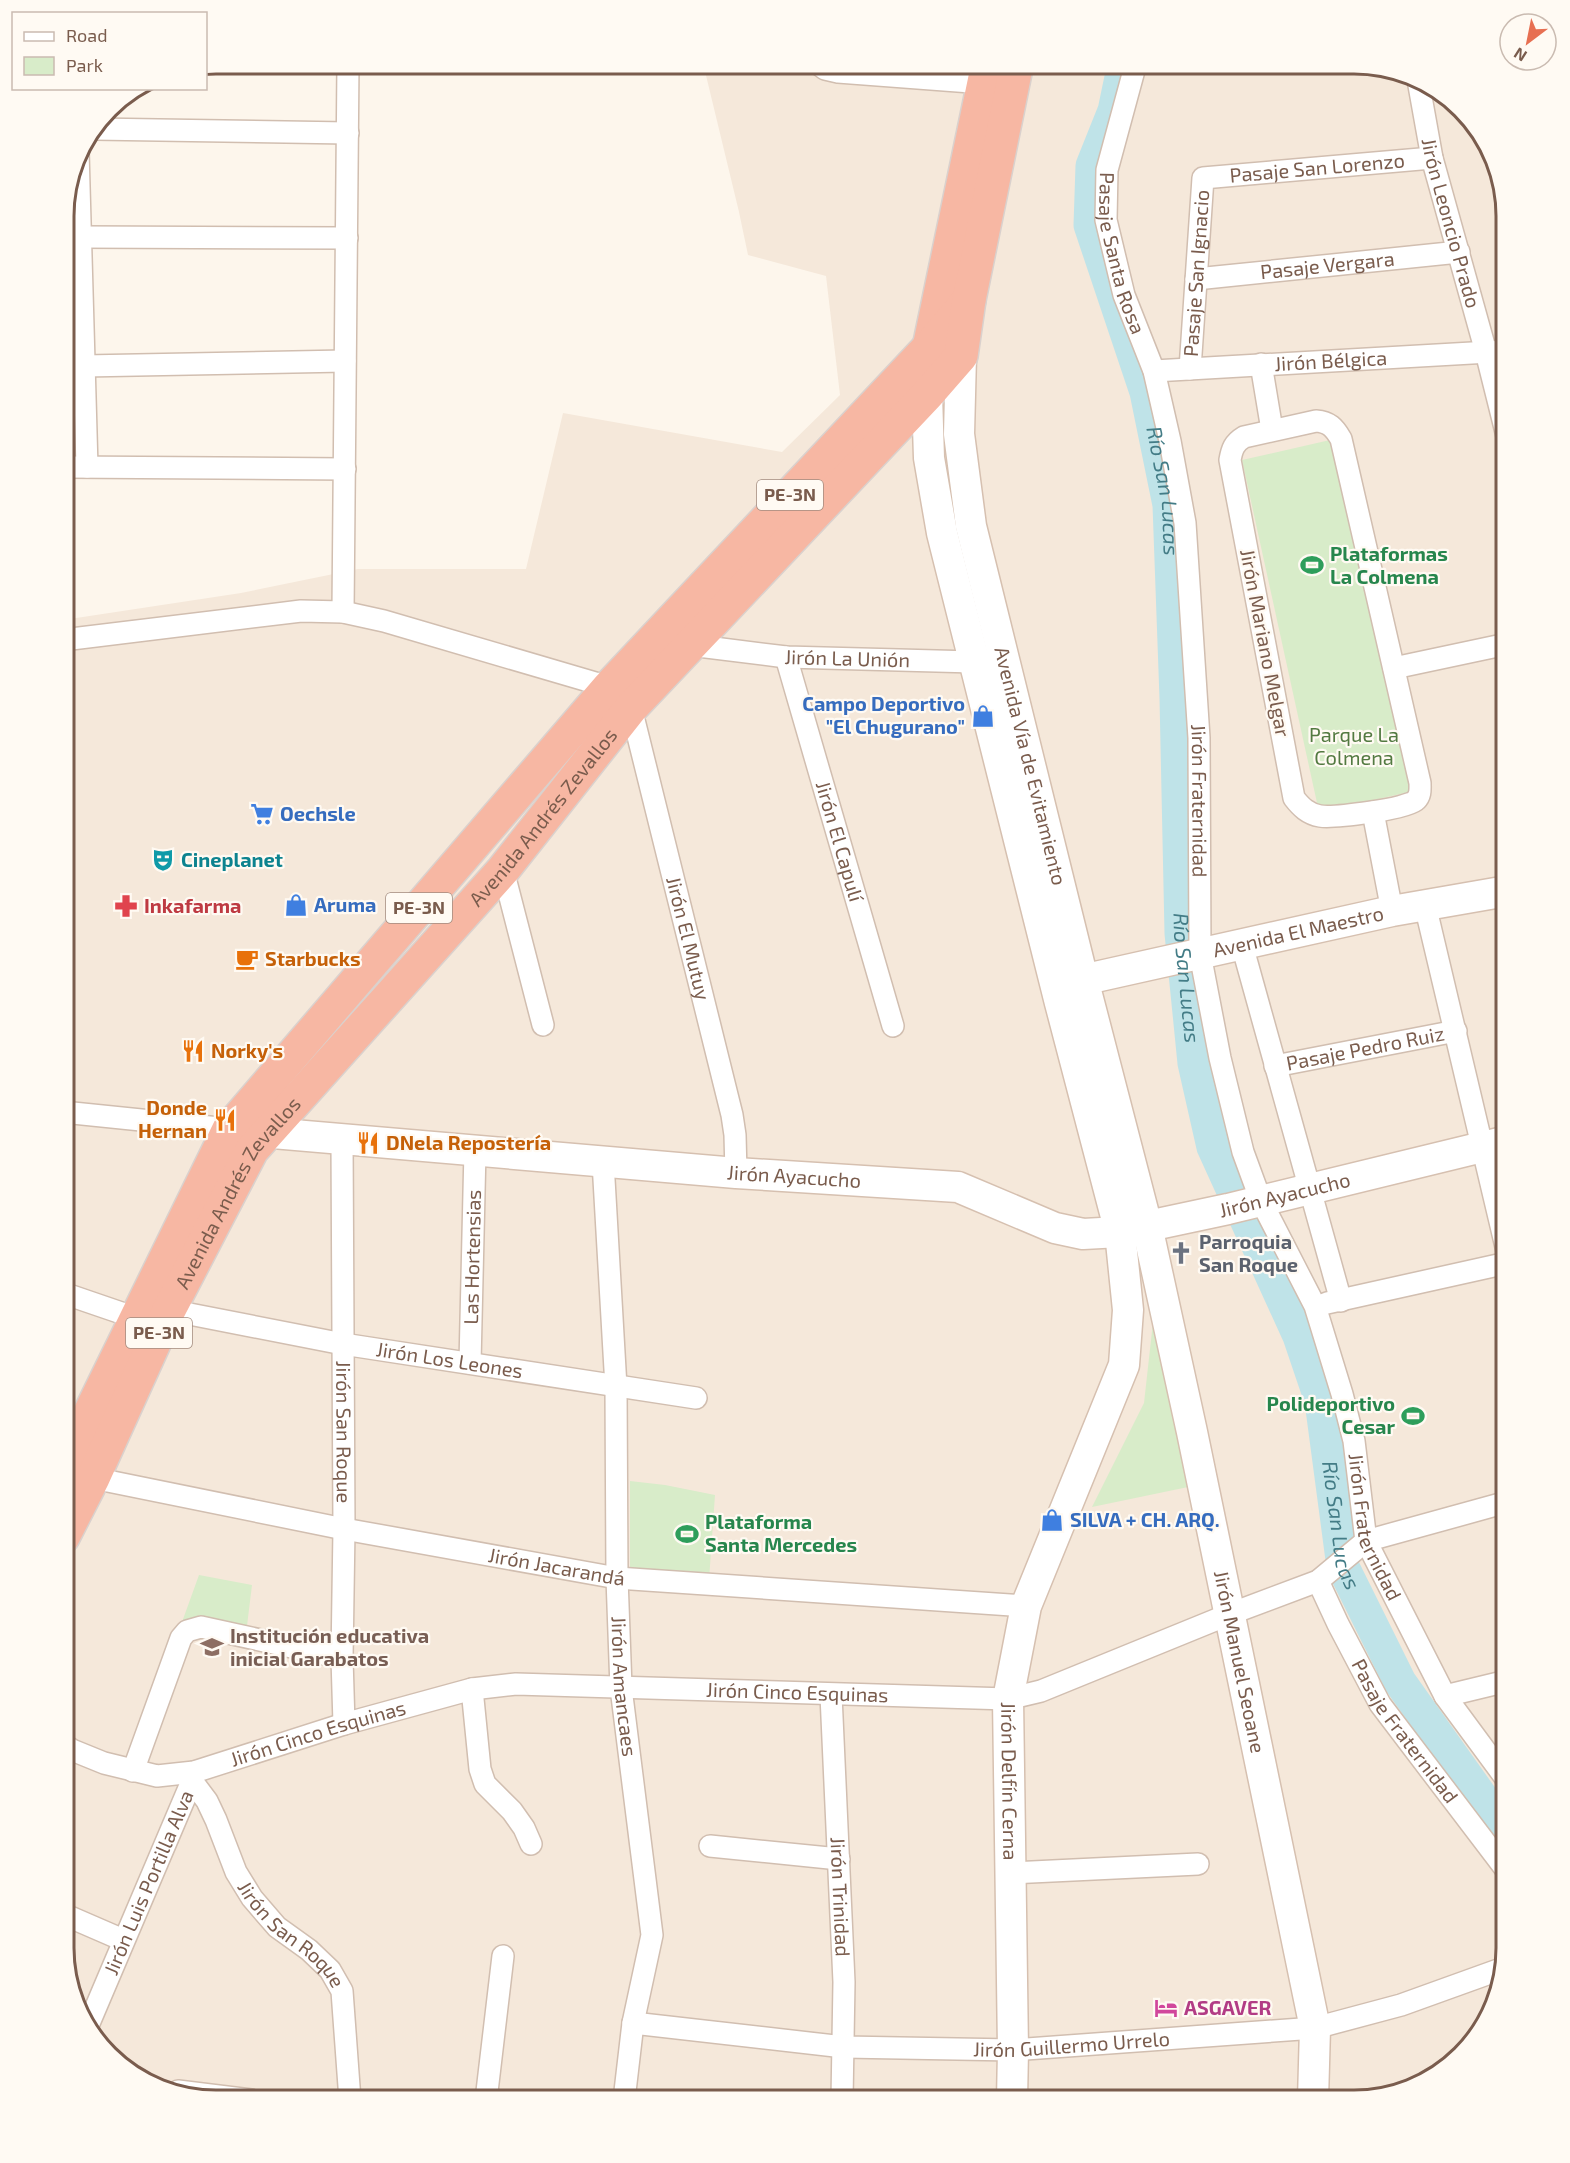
<svg xmlns="http://www.w3.org/2000/svg" width="1570" height="2163" font-family="'Exo 2',sans-serif">
	<style>
		.residential { fill: #f5e8da }
		.green { fill: #d8ecc9 }
		.lines { fill: none; stroke-linecap: round; stroke-linejoin: round }
		.river { stroke: #bfe3e8; stroke-width: 33 }
		.street-casing { stroke: #d1beb0; stroke-width: 24 }
		.secondary-casing { stroke: #d6c0b0; stroke-width: 33 }
		.highway-casing { stroke: #dad1cd; stroke-width: 36 }
		.street { stroke: #fff; stroke-width: 21 }
		.secondary { stroke: #fff; stroke-width: 30 }
		.highway { stroke: #f7b7a3; stroke-width: 33 }
		.labels { text-anchor: middle; stroke-width: 4.5; stroke-linejoin: round; paint-order: stroke }
		.shield { fill: #fffaf3; stroke: #a28b7f; stroke-width: 1.5 }
		.shield-label { font-size: 18px; font-weight: bold; fill: #7a5c4d }
		.street-label { font-size: 20px; fill: #7a5c4d; stroke: #fffaf3 }
		.leisure-label { font-size: 20px; font-weight: bold; fill: #27864d; stroke: #fffaf3; text-anchor: start }
		.shop-label { font-size: 20px; font-weight: bold; fill: #366cbe; stroke: #fffaf3; text-anchor: start }
		.park-label { font-size: 20px; fill: #537a41; stroke: #fffaf3 }
		.culture-label { font-size: 20px; font-weight: bold; fill: #0d838f; stroke: #fffaf3; text-anchor: start }
		.health-label { font-size: 20px; font-weight: bold; fill: #be3a42; stroke: #fffaf3; text-anchor: start }
		.food-label { font-size: 20px; font-weight: bold; fill: #c56008; stroke: #fffaf3; text-anchor: start }
		.worship-label { font-size: 20px; font-weight: bold; fill: #5b616d; stroke: #fffaf3; text-anchor: start }
		.education-label { font-size: 20px; font-weight: bold; fill: #785e54; stroke: #fffaf3; text-anchor: start }
		.hotel-label { font-size: 20px; font-weight: bold; fill: #b23c85; stroke: #fffaf3; text-anchor: start }
		.water-label { font-size: 21px; font-style: italic; fill: #437c86; stroke: #fffaf3 }
		.rim { fill: none; stroke: #7a5c4d; stroke-width: 3 }
	</style>
	<rect width="100%" height="100%" fill="#fdf6ec"/>
	<!-- residential -->
	<path class="residential" d="M703,63H1364L1431,84L1486,139L1507,216V1948L1486,2024L1431,2079L1355,2100H206L139,2079L84,2024L63,1947V620L241,593L358,569H526L563,413L782,452L840,395L826,276L748,255L739,212Z"/>
	<!-- green -->
	<path class="green" d="M65,198L74,453L63,454V205Z
		M1330,440L1414,791L1319,812L1242,460Z
		M1154,1313L1193,1486L1092,1507L1144,1403Z
		M630,1481L665,1485L715,1495L709,1580L630,1572Z
		M199,1575L252,1585L246,1634L182,1622Z"/>
	<g class="lines">
		<!-- river -->
		<path class="river" id="s1" d="M1124,63L1114,111L1092,166L1090,225L1146,392L1169,505L1176,698L1181,933L1194,1063L1213,1147L1299,1336L1321,1401L1343,1567L1400,1682L1507,1833"/>
		<!-- street casing -->
		<g class="street-casing">
			<g id="street">
				<path d="M817,63L825,69L838,72L984,83"/>
				<path id="s2" d="M1136,63L1107,170L1106,220L1124,295L1154,371L1170,441L1185,523L1199,738L1200,954L1220,1058L1243,1152L1261,1201L1315,1306L1342,1394L1354,1441L1366,1541L1445,1696L1507,1780"/>
				<path id="s3" d="M1418,80L1432,158L1486,352L1507,436"/>
				<path d="M94,129L348,133"/>
				<path d="M78,151L87,467"/>
				<path d="M80,237L347,238"/>
				<path id="s4" d="M1196,279L1459,252"/>
				<path d="M1261,364L1272,430"/>
				<path d="M84,366L345,361"/>
				<path id="s5" d="M1190,369L1203,178L1432,158"/>
				<path id="s6" d="M1154,371L1507,351"/>
				<path d="M1316,421C1329,422 1334,427 1341,439L1420,783C1420,789 1421,795 1416,800C1409,809 1333,818 1320,816C1308,814 1301,807 1294,798L1230,460C1232,449 1234,443 1244,437Z"/>
				<path d="M63,467L345,469"/>
				<path d="M343,612L348,63"/>
				<path id="s7" d="M63,640L301,611L343,612L384,621L609,687L631,708L732,1115L735,1135L736,1173"/>
				<path id="s8" d="M690,645L786,657L974,662L985,660"/>
				<path id="s9" d="M786,657L893,1026"/>
				<path d="M1394,668L1507,644"/>
				<path d="M1373,812L1392,911"/>
				<path d="M503,870L543,1025"/>
				<path d="M1425,905L1507,1251"/>
				<path d="M1242,945L1341,1301"/>
				<path id="s10" d="M1275,1066L1456,1031"/>
				<path d="M63,1112L229,1129"/>
				<path id="s11" d="M342,1140L344,1529L342,1658L344,1724"/>
				<path id="s12" d="M603,1162L616,1387L617,1578L621,1688L652,1935L633,2023L624,2100"/>
				<path d="M63,1293L136,1318"/>
				<path d="M1327,1303L1507,1263"/>
				<path id="s13" d="M169,1310L343,1344L696,1398"/>
				<path id="s14" d="M470,1363L475,1150"/>
				<path id="s15" d="M93,1478L344,1529L617,1578L1026,1606"/>
				<path id="s16" d="M1318,1581L1338,1624L1380,1704L1507,1871"/>
				<path d="M472,1689L480,1769L485,1784L512,1811L524,1828L531,1844"/>
				<path id="s17" d="M831,1695L844,1982L842,2100"/>
				<path d="M1445,1696L1507,1681"/>
				<path id="s18" d="M63,1744L72,1750L104,1763L157,1776L194,1772L344,1724L472,1689L516,1684L1008,1699L1041,1691L1230,1614L1318,1581L1366,1541L1507,1502"/>
				<path d="M133,1771L181,1638L187,1631L201,1627L342,1658"/>
				<path id="s19" d="M192,1781L207,1801L216,1820L236,1872L252,1898L277,1927L309,1950L330,1970L342,1991L350,2100"/>
				<path d="M710,1846L839,1859"/>
				<path d="M1011,1873L1198,1864"/>
				<path d="M63,1914L123,1940"/>
				<path id="s20" d="M633,2023L844,2047L1013,2050L1315,2028L1401,2005L1501,1969"/>
				<path id="s21" d="M87,2028L192,1781L194,1772"/>
				<path d="M178,2091L251,2100"/>
				<path d="M486,2100L503,1956"/>
			</g>
		</g>
		<!-- secondary casing -->
		<g class="secondary-casing">
			<g id="secondary">
				<path id="s22" d="M961,356L959,434L971,526L1083,979L1147,1226L1192,1432L1315,2028L1313,2100"/>
				<path id="s23" d="M927,395L929,458L942,533L1060,1003L1120,1232L1128,1310L1124,1365L1026,1606L1008,1699L1013,2050L1012,2100"/>
				<path id="s24" d="M1064,984L1392,911L1507,891"/>
				<path id="s25" d="M248,1131L736,1173L958,1187L1055,1228L1083,1234L1120,1232L1228,1209L1507,1141"/>
			</g>
		</g>
		<!-- highway casing -->
		<g class="highway-casing">
			<g id="highway">
				<path d="M930,343L988,63"/>
				<path d="M63,1468L229,1129L609,687L930,346L969,300"/>
				<path id="s26" d="M63,1537L93,1478L169,1310L252,1150L503,870L631,708L927,395L961,356L969,300L1017,63"/>
			</g>
		</g>
		<!-- street -->
		<use href="#street" class="street"/>
		<!-- secondary -->
		<use href="#secondary" class="secondary"/>
		<!-- highway -->
		<use href="#highway" class="highway"/>
	</g>
	<!-- icons -->
	<defs>
		<g id="stadium-bare" transform="scale(1.8)"><path d="M0-5a6.5 5 0 1 0 0 10a6.5 5 0 1 0 0-10ZM-3.5-1.8h7v3.6h-7Z" fill="#2e9e5b" stroke="#fffaf3" stroke-width="2.5" paint-order="stroke"/></g>
		<g id="shop-bare" transform="scale(1.8)"><path d="M-5-2.5h2.3a2.7 3.5 0 0 1 5.4 0H5L5.5 6h-11ZM-1.5-2.5h3a1.5 2.3 0 0 0-3 0Z" fill="#3f7fe0" stroke="#fffaf3" stroke-width="2.5" paint-order="stroke"/></g>
		<g id="supermarket-bare" transform="scale(1.8)"><path d="M-6-5.5h2.5l.6 2H6L4.5 2H-2.5L-4.4-4H-6ZM-1.5 3.2a1.3 1.3 0 1 0 .1 0ZM3 3.2a1.3 1.3 0 1 0 .1 0Z" fill="#3f7fe0" stroke="#fffaf3" stroke-width="2.5" paint-order="stroke"/></g>
		<g id="theatre-bare" transform="scale(1.8)"><path d="M-5-5.5Q0-4 5-5.5V0Q5 5 0 6Q-5 5-5 0ZM-3.3-2.5H-1v1.5H-3.3ZM1-2.5H3.3v1.5H1ZM-2.8 1Q0 5.5 2.8 1Z" fill="#0f9aa8" stroke="#fffaf3" stroke-width="2.5" paint-order="stroke"/></g>
		<g id="pharmacy-bare" transform="scale(1.8)"><path d="M-2-6h4v4h4v4h-4v4h-4v-4h-4v-4h4Z" fill="#e0444e" stroke="#fffaf3" stroke-width="2.5" paint-order="stroke"/></g>
		<g id="cafe-bare" transform="scale(1.8)"><path d="M-5.5-4.5H6V0H3Q3 3.5 0 3.5H-2.5Q-5.5 3.5-5.5 0ZM3-3.2v2h1.7v-2ZM-6 4.5H4V6H-6Z" fill="#e8710a" stroke="#fffaf3" stroke-width="2.5" paint-order="stroke"/></g>
		<g id="restaurant-bare" transform="scale(1.8)"><path d="M-5-6h1v4h1v-4h1v4h1v-4h1v5L-1.5 .5V6h-2V.5L-5-1ZM5-6V6H3V1.5H1.5Q1.5-4 5-6Z" fill="#e8710a" stroke="#fffaf3" stroke-width="2.5" paint-order="stroke"/></g>
		<g id="church-bare" transform="scale(1.8)"><path d="M-1.2-6h2.4v3.5h3.3v2.4h-3.3V6h-2.4V-.1h-3.3v-2.4h3.3Z" fill="#6b7280" stroke="#fffaf3" stroke-width="2.5" paint-order="stroke"/></g>
		<g id="school-bare" transform="scale(1.8)"><path d="M0-5L7-2L0 1L-7-2ZM-4 1L0 2.5L4 1V4Q0 6-4 4Z" fill="#8d6e63" stroke="#fffaf3" stroke-width="2.5" paint-order="stroke"/></g>
		<g id="hotel-bare" transform="scale(1.8)"><path d="M-6-4.5h1.5V1H6V5H4.5V3h-9V5H-6ZM-4 0a1.8 1.8 0 1 1 3.6 0ZM.5 0V-2.5h3Q6-2.5 6 0Z" fill="#d1479c" stroke="#fffaf3" stroke-width="2.5" paint-order="stroke"/></g>
	</defs>
	<g fill-rule="evenodd">
		<use href="#stadium-bare" x="1312" y="565"/>
		<use href="#shop-bare" x="983" y="716"/>
		<use href="#supermarket-bare" x="262" y="814"/>
		<use href="#theatre-bare" x="163" y="860"/>
		<use href="#shop-bare" x="296" y="905"/>
		<use href="#pharmacy-bare" x="126" y="906"/>
		<use href="#cafe-bare" x="247" y="959"/>
		<use href="#restaurant-bare" x="193" y="1051"/>
		<use href="#restaurant-bare" x="225" y="1120"/>
		<use href="#restaurant-bare" x="368" y="1143"/>
		<use href="#church-bare" x="1181" y="1253"/>
		<use href="#stadium-bare" x="1413" y="1416"/>
		<use href="#shop-bare" x="1052" y="1520"/>
		<use href="#stadium-bare" x="687" y="1534"/>
		<use href="#school-bare" x="212" y="1647"/>
		<use href="#hotel-bare" x="1166" y="2008"/>
	</g>
	<g class="labels">
		<!-- shield labels -->
		<g class="shield">
			<rect x="757" y="480" width="66" height="30" rx="4.5"/>
			<rect x="386" y="893" width="66" height="30" rx="4.5"/>
			<rect x="126" y="1318" width="66" height="30" rx="4.5"/>
		</g>
		<g class="shield-label">
			<text x="790" y="501">PE-3N</text>
			<text x="419" y="914">PE-3N</text>
			<text x="159" y="1339">PE-3N</text>
		</g>
		<!-- street labels -->
		<g class="street-label">
			<text dy="7" stroke="none"><textPath href="#s5" startOffset="306">Pasaje San Lorenzo</textPath></text>
			<text dy="7" stroke="none"><textPath href="#s3" startOffset="147">Jirón Leoncio Prado</textPath></text>
			<text dy="7" stroke="none"><textPath href="#s2" startOffset="196">Pasaje Santa Rosa</textPath></text>
			<text dy="7" stroke="none"><textPath href="#s4" startOffset="132">Pasaje Vergara</textPath></text>
			<text dy="7" stroke="none"><textPath href="#s5" startOffset="96">Pasaje San Ignacio</textPath></text>
			<text dy="7" stroke="none"><textPath href="#s6" startOffset="177">Jirón Bélgica</textPath></text>
			<text transform="translate(1265 643) rotate(79)" y="7">Jirón Mariano Melgar</text>
			<text dy="7" stroke="none"><textPath href="#s8" startOffset="158">Jirón La Unión</textPath></text>
			<text dy="7" stroke="none"><textPath href="#s22" startOffset="418">Avenida Vía de Evitamiento</textPath></text>
			<text dy="7" stroke="none"><textPath href="#s2" startOffset="753">Jirón Fraternidad</textPath></text>
			<text dy="7" stroke="none"><textPath href="#s26" startOffset="873">Avenida Andrés Zevallos</textPath></text>
			<text dy="7" stroke="none"><textPath href="#s9" startOffset="192">Jirón El Capulí</textPath></text>
			<text dy="7" stroke="none"><textPath href="#s24" startOffset="240">Avenida El Maestro</textPath></text>
			<text dy="7" stroke="none"><textPath href="#s7" startOffset="826">Jirón El Mutuy</textPath></text>
			<text dy="7" stroke="none"><textPath href="#s10" startOffset="92">Pasaje Pedro Ruiz</textPath></text>
			<text dy="7" stroke="none"><textPath href="#s25" startOffset="548">Jirón Ayacucho</textPath></text>
			<text dy="7" stroke="none"><textPath href="#s26" startOffset="387">Avenida Andrés Zevallos</textPath></text>
			<text dy="7" stroke="none"><textPath href="#s25" startOffset="1052">Jirón Ayacucho</textPath></text>
			<text dy="7" stroke="none"><textPath href="#s14" startOffset="106">Las Hortensias</textPath></text>
			<text dy="7" stroke="none"><textPath href="#s13" startOffset="285">Jirón Los Leones</textPath></text>
			<text dy="7" stroke="none"><textPath href="#s11" startOffset="292">Jirón San Roque</textPath></text>
			<text dy="7" stroke="none"><textPath href="#s2" startOffset="1509">Jirón Fraternidad</textPath></text>
			<text dy="7" stroke="none"><textPath href="#s15" startOffset="472">Jirón Jacarandá</textPath></text>
			<text dy="7" stroke="none"><textPath href="#s22" startOffset="1338">Jirón Manuel Seoane</textPath></text>
			<text dy="7" stroke="none"><textPath href="#s12" startOffset="525">Jirón Amancaes</textPath></text>
			<text dy="7" stroke="none"><textPath href="#s18" startOffset="753">Jirón Cinco Esquinas</textPath></text>
			<text dy="7" stroke="none"><textPath href="#s16" startOffset="174">Pasaje Fraternidad</textPath></text>
			<text dy="7" stroke="none"><textPath href="#s18" startOffset="267">Jirón Cinco Esquinas</textPath></text>
			<text dy="7" stroke="none"><textPath href="#s23" startOffset="1431">Jirón Delfín Cerna</textPath></text>
			<text dy="7" stroke="none"><textPath href="#s21" startOffset="158">Jirón Luis Portilla Alva</textPath></text>
			<text dy="7" stroke="none"><textPath href="#s17" startOffset="202">Jirón Trinidad</textPath></text>
			<text dy="7" stroke="none"><textPath href="#s19" startOffset="186">Jirón San Roque</textPath></text>
			<text dy="7" stroke="none"><textPath href="#s20" startOffset="440">Jirón Guillermo Urrelo</textPath></text>
		</g>
		<!-- leisure labels -->
		<g class="leisure-label">
			<text x="1330" y="561">Plataformas<tspan x="1330" dy="23">La Colmena</tspan></text>
			<text x="1395" y="1411" text-anchor="end">Polideportivo<tspan x="1395" dy="23">Cesar</tspan></text>
			<text x="705" y="1529">Plataforma<tspan x="705" dy="23">Santa Mercedes</tspan></text>
		</g>
		<!-- shop labels -->
		<g class="shop-label">
			<text x="965" y="711" text-anchor="end">Campo Deportivo<tspan x="965" dy="23">"El Chugurano"</tspan></text>
			<text x="280" y="821">Oechsle</text>
			<text x="314" y="912">Aruma</text>
			<text x="1070" y="1527">SILVA + CH. ARQ.</text>
		</g>
		<!-- park labels -->
		<g class="park-label">
			<text x="1354" y="742">Parque La<tspan x="1354" dy="23">Colmena</tspan></text>
		</g>
		<!-- culture labels -->
		<g class="culture-label">
			<text x="181" y="867">Cineplanet</text>
		</g>
		<!-- health labels -->
		<g class="health-label">
			<text x="144" y="913">Inkafarma</text>
		</g>
		<!-- food labels -->
		<g class="food-label">
			<text x="265" y="966">Starbucks</text>
			<text x="211" y="1058">Norky's</text>
			<text x="207" y="1115" text-anchor="end">Donde<tspan x="207" dy="23">Hernan</tspan></text>
			<text x="386" y="1150">DNela Repostería</text>
		</g>
		<!-- worship labels -->
		<g class="worship-label">
			<text x="1199" y="1249">Parroquia<tspan x="1199" dy="23">San Roque</tspan></text>
		</g>
		<!-- education labels -->
		<g class="education-label">
			<text x="230" y="1643">Institución educativa<tspan x="230" dy="23">inicial Garabatos</tspan></text>
		</g>
		<!-- hotel labels -->
		<g class="hotel-label">
			<text x="1184" y="2015">ASGAVER</text>
		</g>
		<!-- water labels -->
		<g class="water-label">
			<text dy="7" stroke="none"><textPath href="#s1" startOffset="444">Río San Lucas</textPath></text>
			<text dy="7" stroke="none"><textPath href="#s1" startOffset="932">Río San Lucas</textPath></text>
			<text dy="7" stroke="none"><textPath href="#s1" startOffset="1506">Río San Lucas</textPath></text>
		</g>
	</g>
	<!-- crop -->
	<path d="M0 0H1570V2163H0ZM216 74H1354A142 142 0 0 1 1496 216V1948A142 142 0 0 1 1354 2090H216A142 142 0 0 1 74 1948V216A142 142 0 0 1 216 74Z" fill="#fffaf3" fill-rule="evenodd"/>
	<path class="rim" d="M216 74H1354A142 142 0 0 1 1496 216V1948A142 142 0 0 1 1354 2090H216A142 142 0 0 1 74 1948V216A142 142 0 0 1 216 74Z"/>
	<!-- legend -->
	<rect x="12" y="12" width="195" height="78" fill="#fffaf3" stroke="#cabbb1" stroke-width="1.5"/>
	<rect x="24" y="32" width="30" height="9" fill="#ffffff" stroke="#cabbb1" stroke-width="1.5"/>
	<text x="66" y="42" font-size="18" fill="#7a5c4d">Road</text>
	<rect x="24" y="57" width="30" height="18" fill="#d8ecc9" stroke="#cabbb1" stroke-width="1.5"/>
	<text x="66" y="72" font-size="18" fill="#7a5c4d">Park</text>
	<!-- north arrow -->
	<g transform="translate(1528 42) rotate(212)"><circle r="28" fill="#fffaf3" stroke="#cabbb1" stroke-width="1.5"/>
	<path d="M0-4.5L10 22L0 15L-10 22Z" fill="#e76f51"/>
	<text y="-9" font-size="16" font-weight="bold" text-anchor="middle" fill="#7a5c4d">N</text>
	</g>
</svg>
